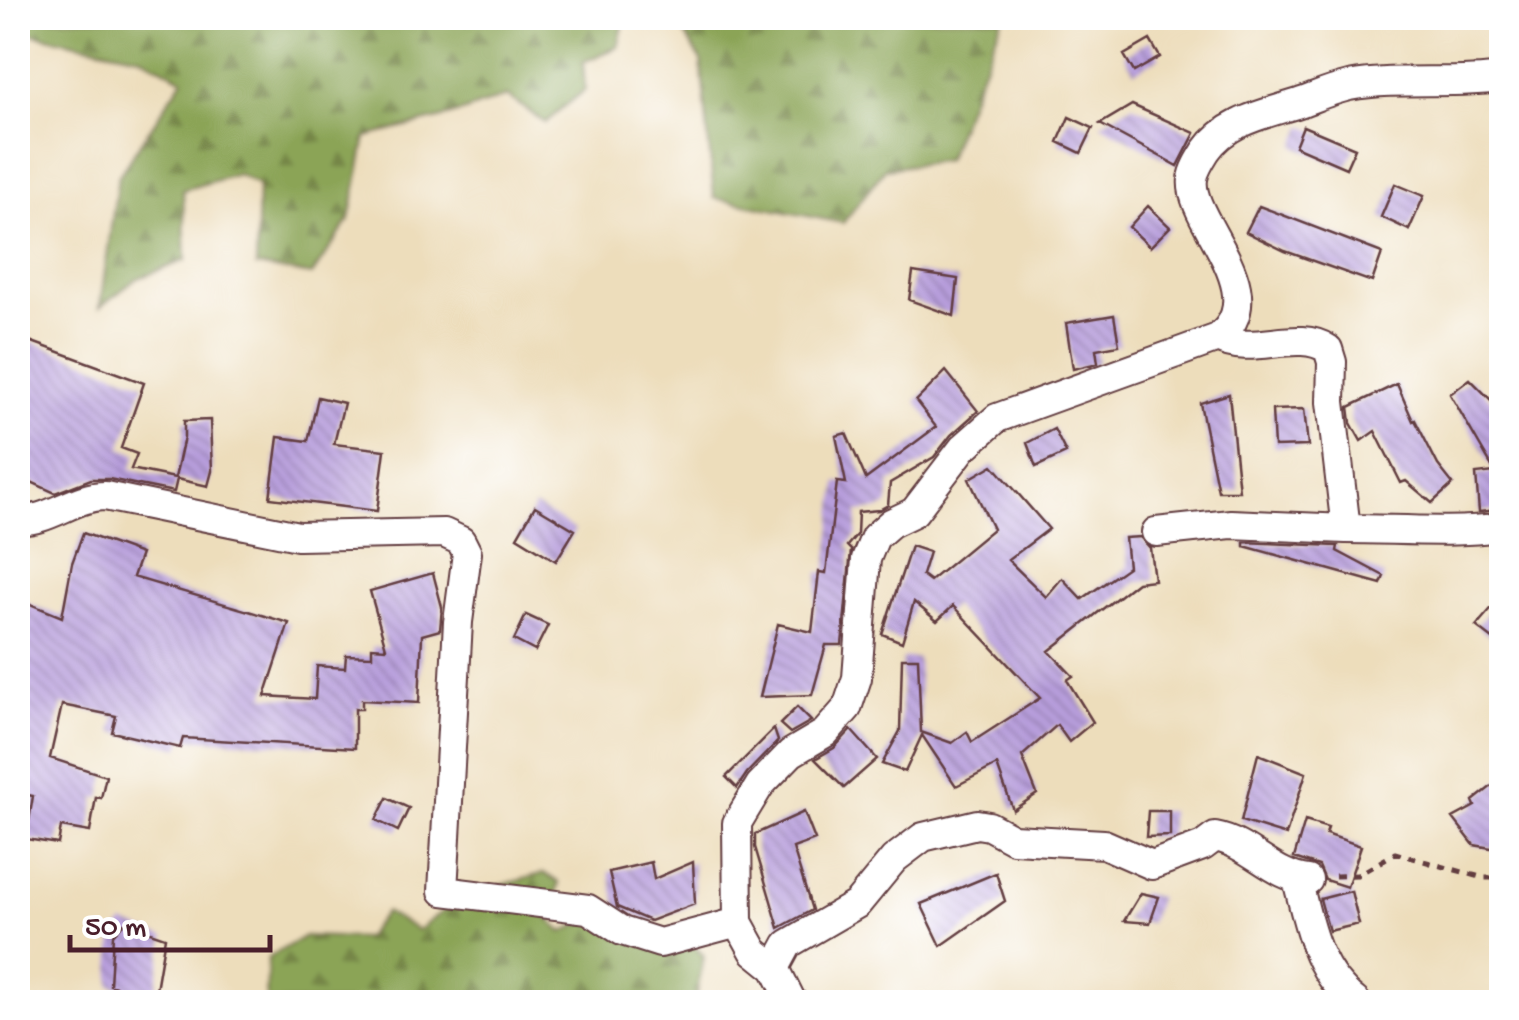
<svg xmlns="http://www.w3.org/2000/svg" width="1519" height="1020" font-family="'Gochi Hand',sans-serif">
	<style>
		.forest { fill: url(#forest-firs); stroke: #6a6240; stroke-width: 2.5 }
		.building { fill: url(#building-back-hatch) }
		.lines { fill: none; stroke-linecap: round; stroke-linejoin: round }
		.minor-casing { stroke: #623c41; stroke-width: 32 }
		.path { stroke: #623c41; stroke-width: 5; stroke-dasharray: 8 8; stroke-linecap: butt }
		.minor { stroke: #fff; stroke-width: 28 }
	</style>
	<defs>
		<pattern id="forest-firs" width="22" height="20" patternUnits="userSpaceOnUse" patternTransform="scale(2.5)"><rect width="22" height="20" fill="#8ba456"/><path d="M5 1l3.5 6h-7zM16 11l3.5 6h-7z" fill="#748547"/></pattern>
		<pattern id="building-back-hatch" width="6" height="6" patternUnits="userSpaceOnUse" patternTransform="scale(2.5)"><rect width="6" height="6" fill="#b79edc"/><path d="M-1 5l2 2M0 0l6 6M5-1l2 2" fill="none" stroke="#9780b3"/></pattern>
	</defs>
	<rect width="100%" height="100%" fill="#fff"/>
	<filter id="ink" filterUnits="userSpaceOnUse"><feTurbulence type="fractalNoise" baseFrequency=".01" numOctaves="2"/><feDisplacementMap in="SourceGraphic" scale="20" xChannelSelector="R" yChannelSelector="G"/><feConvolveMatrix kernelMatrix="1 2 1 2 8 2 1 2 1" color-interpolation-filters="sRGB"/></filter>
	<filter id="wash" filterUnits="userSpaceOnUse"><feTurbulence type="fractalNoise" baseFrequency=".0048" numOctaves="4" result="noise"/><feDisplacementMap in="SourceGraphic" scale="40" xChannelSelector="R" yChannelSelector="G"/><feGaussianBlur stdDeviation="2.25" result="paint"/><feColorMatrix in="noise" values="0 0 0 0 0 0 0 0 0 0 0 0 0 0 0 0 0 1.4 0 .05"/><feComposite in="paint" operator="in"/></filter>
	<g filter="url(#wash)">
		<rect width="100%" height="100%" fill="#edddbb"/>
		<!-- forest -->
		<path class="forest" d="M18,18H625L618,47L583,62L585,90L545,123L507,96L451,116L366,137L350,219L312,275L256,266L258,185L238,174L183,190L186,260L136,279L100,307L118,177L183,79L140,56L18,31Z
			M669,18H1003L946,160L885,169L843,223L714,198L701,61L677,21Z
			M544,873L559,883L549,919L563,932L605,912L694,946L704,956L695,1002H547L537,997L417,1002H266L268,958L305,936L365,938L385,912L418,930L461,897Z"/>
		<g id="blocks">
			<!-- building -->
			<path class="building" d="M1150,40L1160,57L1134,72L1124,55Z
				M1132,105L1195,133L1178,166L1100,124Z
				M1069,117L1093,128L1081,153L1058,142Z
				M1303,126L1355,148L1346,168L1295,146Z
				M1395,184L1424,196L1409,230L1381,217Z
				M1148,206L1170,227L1150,247L1129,227Z
				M1259,206L1382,253L1372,282L1285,251L1246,232Z
				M913,272L958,279L954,316L909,300Z
				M1114,315L1119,345L1096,349L1098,363L1073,369L1066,323Z
				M24,339L144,383L121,448L137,454L131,469L175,478L184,437V421L210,420L212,471L208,486L177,479L174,492L109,479H91L55,493L18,476V358Z
				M946,371L978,411L951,435L934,457L890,483L888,505L879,510L858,512L857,534L847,546L851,550L842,645H826L812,695L760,697L778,624L812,632L819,572L826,573L837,482L846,483L836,436L846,433L866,479L936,427L916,401Z
				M1470,379L1491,400L1502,427V484L1497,476V510L1479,512L1476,474L1495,472L1450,394Z
				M1397,384L1413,421L1415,420L1438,465L1453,484L1432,503L1406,481L1401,483L1375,431L1361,441L1351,423L1349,407Z
				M1229,394L1239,491H1218L1200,403Z
				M318,397L344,403L334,444L385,450L377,511L270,498L278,437L308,441Z
				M1304,409L1308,446L1274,447L1272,410Z
				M1054,429L1066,453L1036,467L1027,443Z
				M993,465L1049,529L1008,560L1046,597L1062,578L1082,599L1128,567L1125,538L1140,537L1150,548L1154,580L1137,582L1049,651L1073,676L1067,680L1093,722L1069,742L1057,725L1022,756L1037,794L1013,810L997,765L956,786L922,735L905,772L882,764L900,731L902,658H918L921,732L952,743L967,732L972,742L1040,698L953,606L937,621L914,602L902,642L882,634L911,546L929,552L922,575L930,581L993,529L969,479Z
				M535,506L575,530L556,561L517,537Z
				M83,533L141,554L133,577L289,623L265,696L315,699L317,666L345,668L346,655L372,656V647L386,648L370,591L433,573L442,607L440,630L422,635L419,703L362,700V709H355V748L183,738L180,748L112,732L116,716L62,705L50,758L106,776L101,798L96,797L90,832L61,827L58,844L26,839L33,796L18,793V599L62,617L72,563Z
				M1244,542L1338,546L1337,551L1384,576L1381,584L1244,546Z
				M1502,596V646L1476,626Z
				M526,615L548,625L535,651L514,640Z
				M797,707L811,721L790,733L780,724Z
				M774,729L778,741L747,773L737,788L726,777Z
				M851,730L877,759L844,788L815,759L834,748Z
				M1258,754L1306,773L1286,835L1241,821Z
				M1502,778V838L1497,849L1474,845L1453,818L1475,806L1473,801Z
				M387,798L409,808L398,831L376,820Z
				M1148,811H1170V836L1146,837Z
				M804,812L815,840L793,848L812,910L779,928L755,847V834Z
				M1305,821L1328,828L1326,834L1361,846L1347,887L1325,880L1319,866L1294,858Z
				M651,862L654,879L693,862L695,904L650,921L617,907L609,872Z
				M996,873L1005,901L941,946L921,904Z
				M1351,891L1359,924L1329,931L1320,899Z
				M1141,893L1159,897L1150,923L1124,921Z
				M124,923L165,937L154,1001L110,985L113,935Z"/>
		</g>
	</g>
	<g filter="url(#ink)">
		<use href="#blocks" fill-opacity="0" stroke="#623c41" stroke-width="2.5"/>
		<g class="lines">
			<!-- minor casing -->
			<g class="minor-casing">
				<path id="minor" d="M1218,338C1252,357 1297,328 1328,349L1332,362L1331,402L1346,529C1398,529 1450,534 1502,527
					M18,520C49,522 74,496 105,496L298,536L444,533L461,541L467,553L458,622L443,891L588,909L622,931L660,943L738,922
					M1156,532L1231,524L1346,529
					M1297,879C1309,926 1316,972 1356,1002
					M775,968L788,944L857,904L894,859L923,837L977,824L989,826L1013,839L1104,844L1152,865L1203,846L1215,837C1249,843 1274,877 1308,880
					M792,1002L775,968L754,951L738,922L737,823L760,785L791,753L825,733L847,708L857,678L866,559L875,537L891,523L914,512L963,448L997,418L1218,338C1275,292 1187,220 1193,179C1194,170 1201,159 1206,151C1227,120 1266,114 1299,103C1316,97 1331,90 1349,86C1400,77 1451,85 1502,78"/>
			</g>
			<!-- path -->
			<path class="path" d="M1335,876L1358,875L1395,853L1484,878H1502"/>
			<!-- minor -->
			<use href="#minor" class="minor"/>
		</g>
	</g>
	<!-- margin -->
	<rect width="1519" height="1020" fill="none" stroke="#fff" stroke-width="60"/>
	<!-- scale -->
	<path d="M70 935v15h200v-15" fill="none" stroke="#4a1f2b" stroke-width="5"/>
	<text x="85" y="935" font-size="30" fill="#4a1f2b" stroke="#ffffff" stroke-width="8" paint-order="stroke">50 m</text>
</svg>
